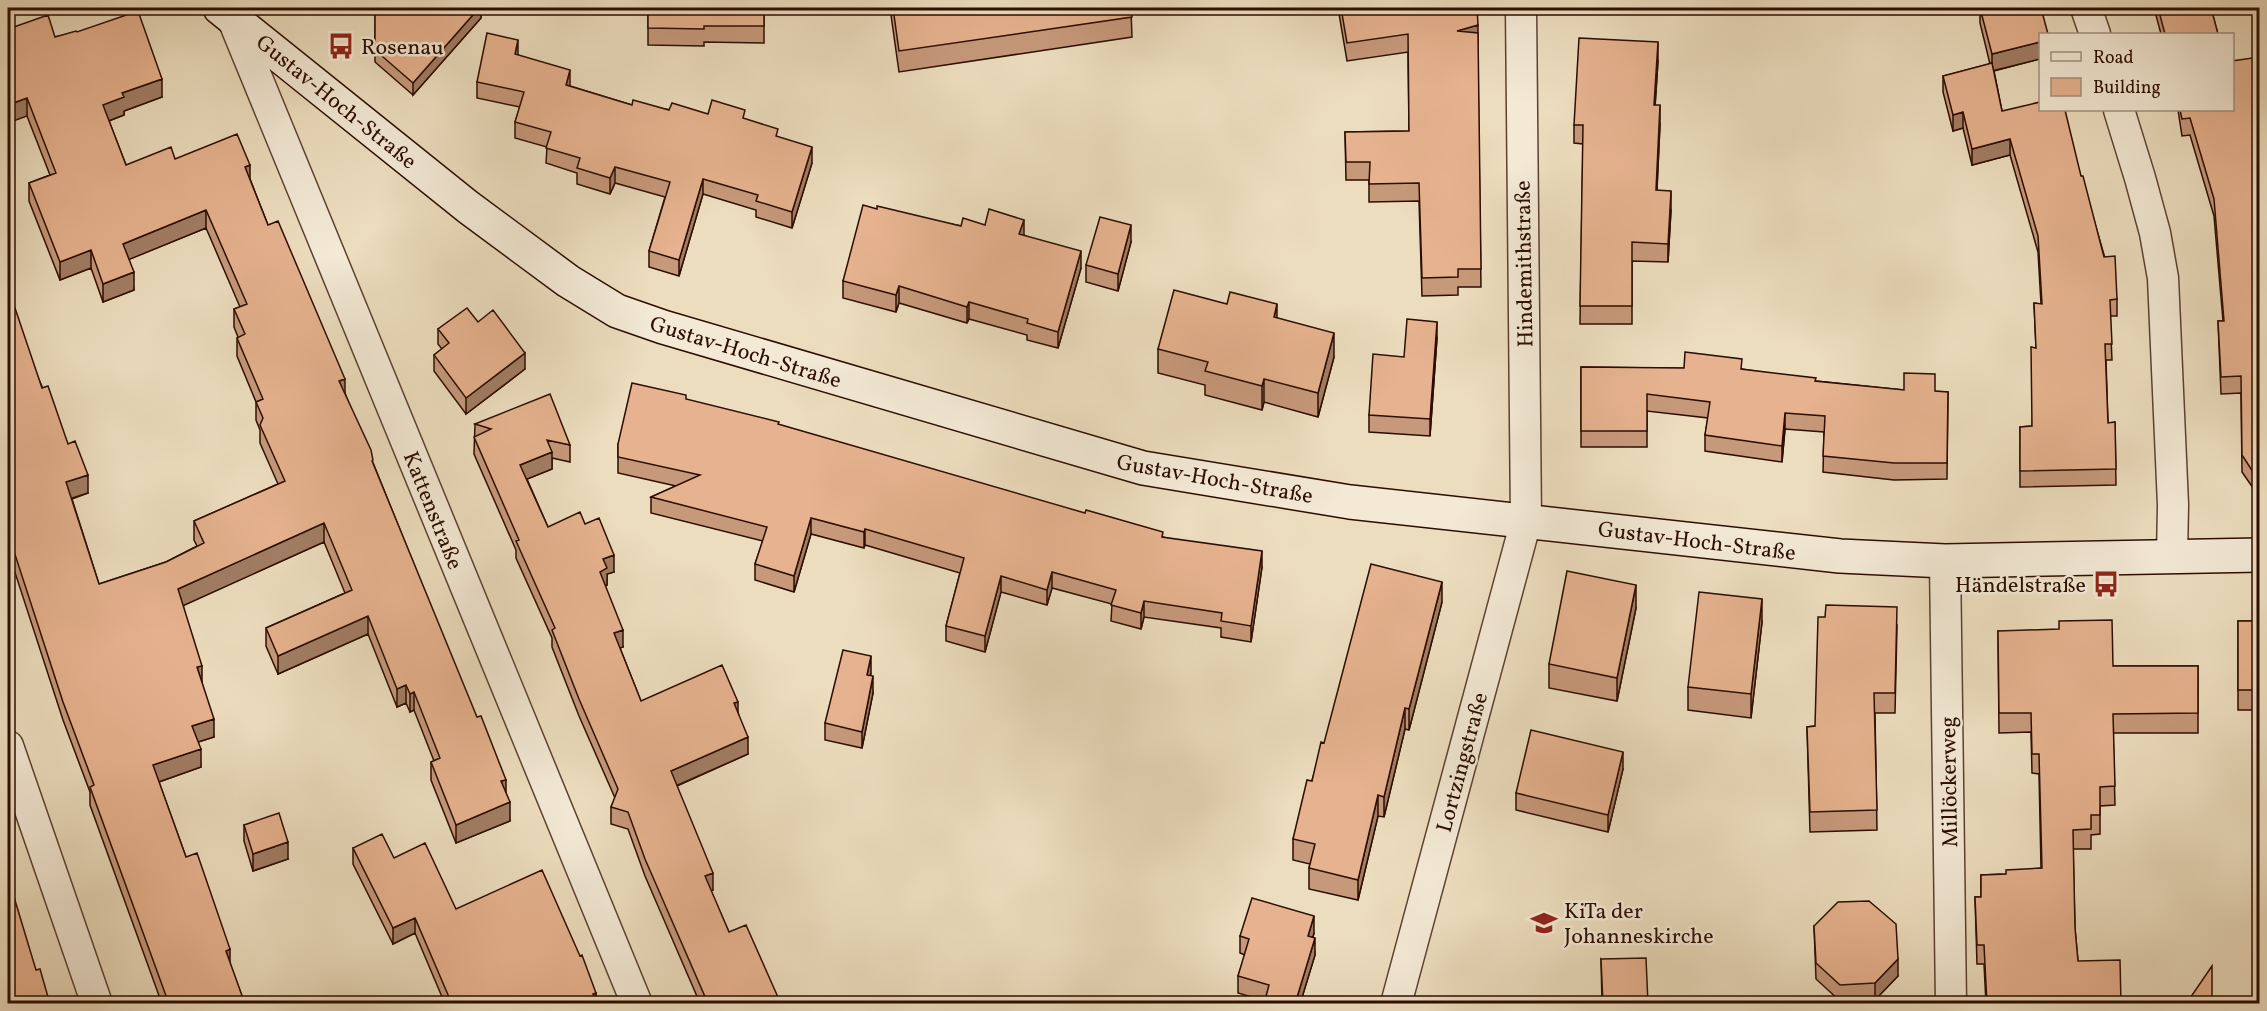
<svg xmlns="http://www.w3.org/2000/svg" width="2267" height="1011" font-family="Vollkorn,serif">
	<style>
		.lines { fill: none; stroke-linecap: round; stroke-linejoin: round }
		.street-casing { stroke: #5c4130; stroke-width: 33 }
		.secondary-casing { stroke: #2c0d01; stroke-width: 36 }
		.street { stroke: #f3e9d5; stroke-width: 30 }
		.secondary { stroke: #f3e9d5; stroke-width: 33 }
		.wall { fill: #c6997b; stroke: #2c0d01; stroke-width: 1.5 }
		.shaded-wall { fill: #a17d64; stroke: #2c0d01; stroke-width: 1.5 }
		.building { fill: #e6b28f; stroke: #2c0d01; stroke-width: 1.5 }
		.labels { text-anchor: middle; stroke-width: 5; stroke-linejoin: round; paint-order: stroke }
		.poi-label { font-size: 22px; fill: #2c0d01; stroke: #f3e9d5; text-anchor: start }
		.street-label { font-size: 22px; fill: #2c0d01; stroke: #f3e9d5 }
	</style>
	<rect width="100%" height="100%" fill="#ecddbe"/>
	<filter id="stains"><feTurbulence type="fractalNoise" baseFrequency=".00333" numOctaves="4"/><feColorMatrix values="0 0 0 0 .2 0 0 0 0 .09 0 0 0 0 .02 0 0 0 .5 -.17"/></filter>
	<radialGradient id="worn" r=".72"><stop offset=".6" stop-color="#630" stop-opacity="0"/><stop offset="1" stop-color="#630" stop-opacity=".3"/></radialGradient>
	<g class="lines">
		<!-- street casing -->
		<g class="street-casing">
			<path id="street" d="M2086,8L2095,34
				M232,17L637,1004
				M2119,110L2140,178L2155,233L2163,278L2173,505L2172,556
				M1945,561L1951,1004
				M8,746L97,1004
				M1396,1004L1526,521L1521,8"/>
		</g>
		<!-- secondary casing -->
		<g class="secondary-casing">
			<path id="secondary" d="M220,8L468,207L568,281L617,311L663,327L1143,468L1350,502L1840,556L1945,561L2260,555"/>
		</g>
		<!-- street -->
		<use href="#street" class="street"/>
		<!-- secondary -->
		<use href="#secondary" class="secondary"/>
	</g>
	<!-- wall -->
	<path class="wall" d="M375,8H481V18L413,95L375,62Z
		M648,8H764V43L704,42V46L648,45Z
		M890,8H1146L1131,11L1132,37L899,72Z
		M1338,8H1477L1481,287H1458V295L1422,296L1419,201L1369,202V180H1346L1345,132L1409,131L1408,52L1347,61Z
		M1980,8L2040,59L1994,71L2002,111L2081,176L2117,299V316H2110L2112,360H2106L2108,423L2115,422L2116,485L2020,487V427L2032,426L2036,348L2034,303L2041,304L2038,252L2010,155L1972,165L1963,128L1953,131L1943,92V76L1990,64L1980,23Z
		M2154,8H2211L2218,34H2161Z
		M11,28L55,37L77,32L162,97L124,111V115L109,121L126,165L175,159L250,179L268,225L345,393L506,793L510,821L456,843L431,780V762L434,761L414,710L410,712L406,703L397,707L368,634L278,674L266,646V628L345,593L324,542L183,605L202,683L214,737L198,742L201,767L159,782L186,857L230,964L245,1004H162L90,805V792L63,720L8,551V311L68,444L88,493L72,499L99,584L166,562L197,546L194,540V521L278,484L260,443V430L256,420V402L237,356V338L238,337L234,327V309L240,307L206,228L129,259L134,290L103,302L91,268L60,280L29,201V183L50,175L27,116Z
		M518,55L570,86L632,105L745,119L778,137L812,163L792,228L756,217V210L703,194L679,276L649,267V251L665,197L615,183L610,194L577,184V173L546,163L547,147L515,138V122L520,107L477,98V82Z
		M2259,57V488H2253L2242,472L2241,393L2221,394L2218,321H2223L2214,216L2190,135L2182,136L2178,110H2232Z
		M1658,61L1655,105L1660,124L1657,190L1671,210L1668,262L1632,261V324H1580L1583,144L1574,143V125Z
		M877,209L961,226L985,225L1024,235L1081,268L1058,348L1027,340V335L969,319L967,323L899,303L896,312L843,298V281Z
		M1131,242L1118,291L1086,282V265Z
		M1277,318L1334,357L1318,417L1264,402L1262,410L1205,395V385L1158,373V349Z
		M478,322L525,369L466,414L434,371V355L442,349L438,344V329Z
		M1437,338L1430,436L1369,432V415L1404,357Z
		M1581,367L1742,369L1816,381L1904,390L1948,392L1947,479L1894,480L1823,472L1824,432L1785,429L1782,462L1705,451V435L1708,418L1647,411V447H1581Z
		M686,400L779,425L1163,537L1262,567L1251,642L1221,637V628L1144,617L1141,629L1111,621L1112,604L1052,588L1047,605L1001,592L985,652L946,641V626L960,573L865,545L864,548L811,534L794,592L755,580V564L763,541L651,513V497L676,486L618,473V444Z
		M475,424L570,445V462L552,458V469L527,479L548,527L585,524L614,572L607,574V585L605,586L623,647L620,648L641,701L738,712L748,754L677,786L713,890L711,891L729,932L781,1004L699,1001L645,876L628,829L611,824V807L615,798L579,716L552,647V638L516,558V550L474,454Z
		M1442,602L1409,730L1405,729L1384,817L1378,816L1358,900L1309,889V868L1310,864L1293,860V839L1324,743Z
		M1636,608L1617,701L1549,688V664Z
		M2238,621H2259V710H2238Z
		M1762,622L1751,718L1688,710V687Z
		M1897,626L1895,713H1875L1877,830L1810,832L1807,727L1815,726Z
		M1998,631L2113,666H2198V733H2113L2115,805L2100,806V834L2091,835V849H2073L2075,928L2078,961L2121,1004H1986L1984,964H1977L1975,897H1981V875L2006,874L2041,868L2039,774L2032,773L2031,732L1999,733Z
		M871,673L870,676L873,693L862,748L825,740V723Z
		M2258,764H2259V818H2258Z
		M1623,769L1608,832L1516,810V793Z
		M244,825L288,859L253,871L244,841Z
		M353,848L394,858L456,909L596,993L597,1004H445L415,933L393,944L353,864Z
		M1814,926L1898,976L1875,1000L1840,1001L1816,979Z
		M1314,933L1313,937L1315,955L1300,1004H1264L1265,1001L1238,993V976L1245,955L1240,953V936Z
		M1601,959L1648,1004H1602Z"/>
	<!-- shaded-wall -->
	<path class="shaded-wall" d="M479,8H481V18L413,95V83Z
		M1129,8H1146L1129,12Z
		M1589,8H1605L1589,12Z
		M1478,25V43L1457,31Z
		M518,40V56L515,54Z
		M1658,42V61L1654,124V105Z
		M2040,42V59L1992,71V54Z
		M570,70V86L566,85Z
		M162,79V97L124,111V115L103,123V105L122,93Z
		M27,98V116L8,123V105Z
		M1660,105V124L1656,209V190Z
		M1963,112V128L1953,131V115Z
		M2010,139V155L1972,165V149Z
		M812,147V163L792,228V212Z
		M250,165V183L245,167Z
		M615,167V183L610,194V178Z
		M703,179V194L679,276V260Z
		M1671,191V210L1668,262V244Z
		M206,210V228L123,262V244Z
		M1024,220V237L1019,234Z
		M1131,225V242L1118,291V274Z
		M91,250V268L60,280V262Z
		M1081,251V268L1058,348V332Z
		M134,272V290L103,302V284Z
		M899,286V303L896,312V295Z
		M969,302V319L967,323V307Z
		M1277,304V328L1274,317Z
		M1437,322V338L1430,436V419Z
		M1334,333V357L1318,417V393Z
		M525,353V369L466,414V398Z
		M345,379V397L339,381Z
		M1264,379V402L1262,410V386Z
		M1785,413V429L1782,462V446Z
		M552,452V469L520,482V465Z
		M88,475V493L66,500V482Z
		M811,518V534L794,592V576Z
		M324,523V542L178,608V589Z
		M865,529V545L864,548V532Z
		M1262,551V567L1251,642V626Z
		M614,555V572L607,574V585L600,589V572L603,559Z
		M1052,572V588L1047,605V590Z
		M1001,576V592L985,652V636Z
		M1442,582V602L1409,730V709Z
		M1636,585V608L1617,701V678Z
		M1762,599V622L1751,718V694Z
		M1144,601V617L1141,629V613Z
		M368,616V634L278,674V656Z
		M623,630V647L614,650V633Z
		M871,656V673L867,691V675Z
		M202,666V684L197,667Z
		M873,676V693L862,748V732Z
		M406,685V703L397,707V689Z
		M414,692V710L410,712V694Z
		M738,702V719L734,703Z
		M1405,708V729L1384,817V797Z
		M214,719V737L192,744V726Z
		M748,737V754L671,788V771Z
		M201,749V767L153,784V765Z
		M1623,752V769L1608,832V815Z
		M506,780V798L501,781Z
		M1378,795V816L1358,900V880Z
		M510,802V821L456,843V825Z
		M288,842V859L253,871V854Z
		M713,873V890L705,893V876Z
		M1314,916V933L1308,953V936Z
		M415,918V933L393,944V928Z
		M1315,938V955L1300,1004H1295Z
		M230,949V967L226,951Z
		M1898,959V976L1875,1000V983Z
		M596,993V1004L593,994Z"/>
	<!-- building -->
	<path class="building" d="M375,8H479L413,83L375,50Z
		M648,8H764V26H704V29L648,28Z
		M893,8H1131L1132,17L899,51Z
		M1341,8H1477L1478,25L1457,31L1478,33L1481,269H1458V277L1422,278L1419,183L1369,184L1370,162H1346L1345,132L1409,131L1408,34L1347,43Z
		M1980,8H2041L2048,34H2040V42L1992,54Z
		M2158,8H2211L2218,34H2165Z
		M138,11L162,79L122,93L124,97L103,105L126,165L171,147L175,159L237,134L250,165L245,167L268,225L278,221L345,379L339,381L371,450L373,460L372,461L477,717L481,716L506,780L501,781L510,802L456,825L431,762L440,758L414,692L410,694L406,685L397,689L368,616L278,656L266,628L352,590L324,523L178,589L202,666L197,667L214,719L192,726L201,749L153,765L186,857L197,853L230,949L226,951L245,1004H169L90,787L94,785L63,702L8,533V311L15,308L42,388L48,386L68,444L75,441L88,475L66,482L99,584L166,562L204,543L194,521L285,481L260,425L263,418L256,402L263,399L237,338L245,334L234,309L247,304L206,210L123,244L134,272L103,284L91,250L60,262L29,183L56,173L27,98L8,105V23H9L11,28L48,15L55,37L76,31L77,32Z
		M487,33L518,40L515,54L570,70L566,85L632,105L633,100L669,110L672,103L708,114L712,100L745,110L743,118L778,129L776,136L812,147L792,212L756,201L758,195L703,179L679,260L649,251L670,182L615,167L610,178L577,168L580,158L546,148L551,132L515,122L524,92L477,82Z
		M1579,38L1658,42L1654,105H1660L1656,190L1671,191L1668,244L1632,242V306H1580L1583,125H1574Z
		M2259,57V471L2253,472L2242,455L2241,376L2221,377L2218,321H2224L2214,199L2190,118L2182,119L2180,110H2232V61Z
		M1992,63L2002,111L2040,102V110H2065L2081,176H2083L2104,257L2115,256L2117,299L2110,300L2112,344H2105L2108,423L2115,422L2116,469L2020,471V427L2032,426L2031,347L2036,348L2034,303L2042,304L2038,236L2010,139L1972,149L1963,112L1953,115L1943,76Z
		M863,205L877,209V206L961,226L963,218L985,225L989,209L1024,220L1019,234L1081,251L1058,332L1027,323L1028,319L969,302L967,307L899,286L896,295L843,281Z
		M1100,217L1131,225L1118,274L1086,265Z
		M1174,290L1227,304L1230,292L1277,304L1274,317L1334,333L1318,393L1264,379L1262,386L1205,371L1208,362L1158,349Z
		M467,308L478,322L493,310L525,353L466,398L434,355L449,343L438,329Z
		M1407,319L1437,322L1430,419L1369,415L1373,354L1404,357Z
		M1685,352L1742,359L1741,369L1816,378L1815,381L1904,390V373L1935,374V391L1948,392L1947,463H1894L1823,456L1825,416L1785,413L1782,446L1705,435L1710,402L1647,394V431H1581V367L1684,368Z
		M632,383L686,395V399L779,422L778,424L1085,513L1086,510L1163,532L1162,537L1262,551L1251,626L1221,621L1222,613L1144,601L1141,613L1111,605L1116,590L1052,572L1047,590L1001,576L985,636L946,626L964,558L865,529L864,532L811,518L794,576L755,564L767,527L651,497L700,475L618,457V444Z
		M550,394L570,445L547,440L552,452L520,465L548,527L580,512L585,524L599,518L614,555L603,559L607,568L600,572L623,630L614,633L641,701L722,665L738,702L734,703L748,737L671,771L713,873L705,876L729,932L746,925L781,1004H696L706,999L645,859L628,812L611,807L618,789L579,699L552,630L555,628L516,541L519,540L474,437L491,429L475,424Z
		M1371,564L1442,582L1409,709L1405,708L1384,797L1378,795L1358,880L1309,868L1315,844L1293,839L1307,780L1312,781L1321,742L1324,743Z
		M1567,571L1636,585L1617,678L1549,664Z
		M1699,592L1762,599L1751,694L1688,687Z
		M1826,605L1897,607L1895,693H1874L1877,810L1810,812L1807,727L1815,726L1818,617H1825Z
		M2112,620L2113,666H2198V713L2113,714L2115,786L2100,787V815H2091V829L2073,830L2075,928L2078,961L2120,960L2121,1004H1987L1984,945H1977L1975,897H1981V875L2006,874V870L2042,868L2039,754H2032L2031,713H1999L1998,631L2059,629V621Z
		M2238,621H2259V690H2238Z
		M843,650L871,656L867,675L873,676L862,732L825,723Z
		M1531,730L1623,752L1608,815L1516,793Z
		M2258,764H2259V798H2258Z
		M279,813L288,842L253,854L244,825Z
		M382,834L394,858L425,843L456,909L542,870L580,956L582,955L596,993L593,994L597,1004H452L415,918L393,928L353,848Z
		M8,877L36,970L40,969L50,1004H8Z
		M1252,898L1314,916L1308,936L1315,938L1295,1004H1264L1269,985L1238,976L1249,939L1240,936Z
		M1869,901L1896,924L1898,959L1875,983L1840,985L1816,963L1814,926L1838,902Z
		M1646,958L1648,1004H1603L1601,959Z
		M2212,966V1004H2186Z"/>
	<!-- icons -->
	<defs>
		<g id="bus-bare" transform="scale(2.07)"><path d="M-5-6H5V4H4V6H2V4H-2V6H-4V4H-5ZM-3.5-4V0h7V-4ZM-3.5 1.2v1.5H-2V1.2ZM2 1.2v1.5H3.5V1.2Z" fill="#8f2418" stroke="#f3e9d5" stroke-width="2.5" paint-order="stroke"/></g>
		<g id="school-bare" transform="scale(2.07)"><path d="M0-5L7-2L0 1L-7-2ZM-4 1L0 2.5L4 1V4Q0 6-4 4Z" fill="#8f2418" stroke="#f3e9d5" stroke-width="2.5" paint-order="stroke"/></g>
	</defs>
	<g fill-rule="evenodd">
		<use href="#bus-bare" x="341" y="46"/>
		<use href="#bus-bare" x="2106" y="584"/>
		<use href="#school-bare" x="1544" y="923"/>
	</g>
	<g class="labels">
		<!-- poi labels -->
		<g class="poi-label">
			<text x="361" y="54">Rosenau</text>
			<text x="2086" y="592" text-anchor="end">Händelstraße</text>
			<text x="1564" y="918">KiTa der<tspan x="1564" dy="25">Johanneskirche</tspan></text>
		</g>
		<!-- street labels -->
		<g class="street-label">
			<text transform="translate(337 101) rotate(39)" y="8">Gustav-Hoch-Straße</text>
			<text transform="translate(1523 264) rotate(-91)" y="8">Hindemithstraße</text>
			<text transform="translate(746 351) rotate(17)" y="8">Gustav-Hoch-Straße</text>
			<text transform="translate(1215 478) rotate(10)" y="8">Gustav-Hoch-Straße</text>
			<text transform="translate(434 510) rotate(68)" y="8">Kattenstraße</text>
			<text transform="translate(1697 540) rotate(7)" y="8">Gustav-Hoch-Straße</text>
			<text transform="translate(1461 762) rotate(-75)" y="8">Lortzingstraße</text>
			<text transform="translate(1948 782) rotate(-91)" y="8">Millöckerweg</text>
		</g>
	</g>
	<!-- margin -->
	<rect width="2267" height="1011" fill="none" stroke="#ecddbe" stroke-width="30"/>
	<rect x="9" y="9" width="2249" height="993" fill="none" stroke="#2c0d01" stroke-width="3"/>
	<rect x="15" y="15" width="2237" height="981" fill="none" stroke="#2c0d01" stroke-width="1.5"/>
	<!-- legend -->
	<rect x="2039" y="33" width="195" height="78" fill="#f3e9d5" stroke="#a39180" stroke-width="1.5"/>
	<rect x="2051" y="52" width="30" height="9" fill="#f3e9d5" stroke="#a39180" stroke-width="1.5"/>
	<text x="2093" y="63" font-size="18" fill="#2c0d01">Road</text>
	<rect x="2051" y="78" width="30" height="18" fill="#e6b28f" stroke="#a39180" stroke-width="1.5"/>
	<text x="2093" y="93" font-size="18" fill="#2c0d01">Building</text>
	<rect width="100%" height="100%" filter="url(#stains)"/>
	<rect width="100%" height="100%" fill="url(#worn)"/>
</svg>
